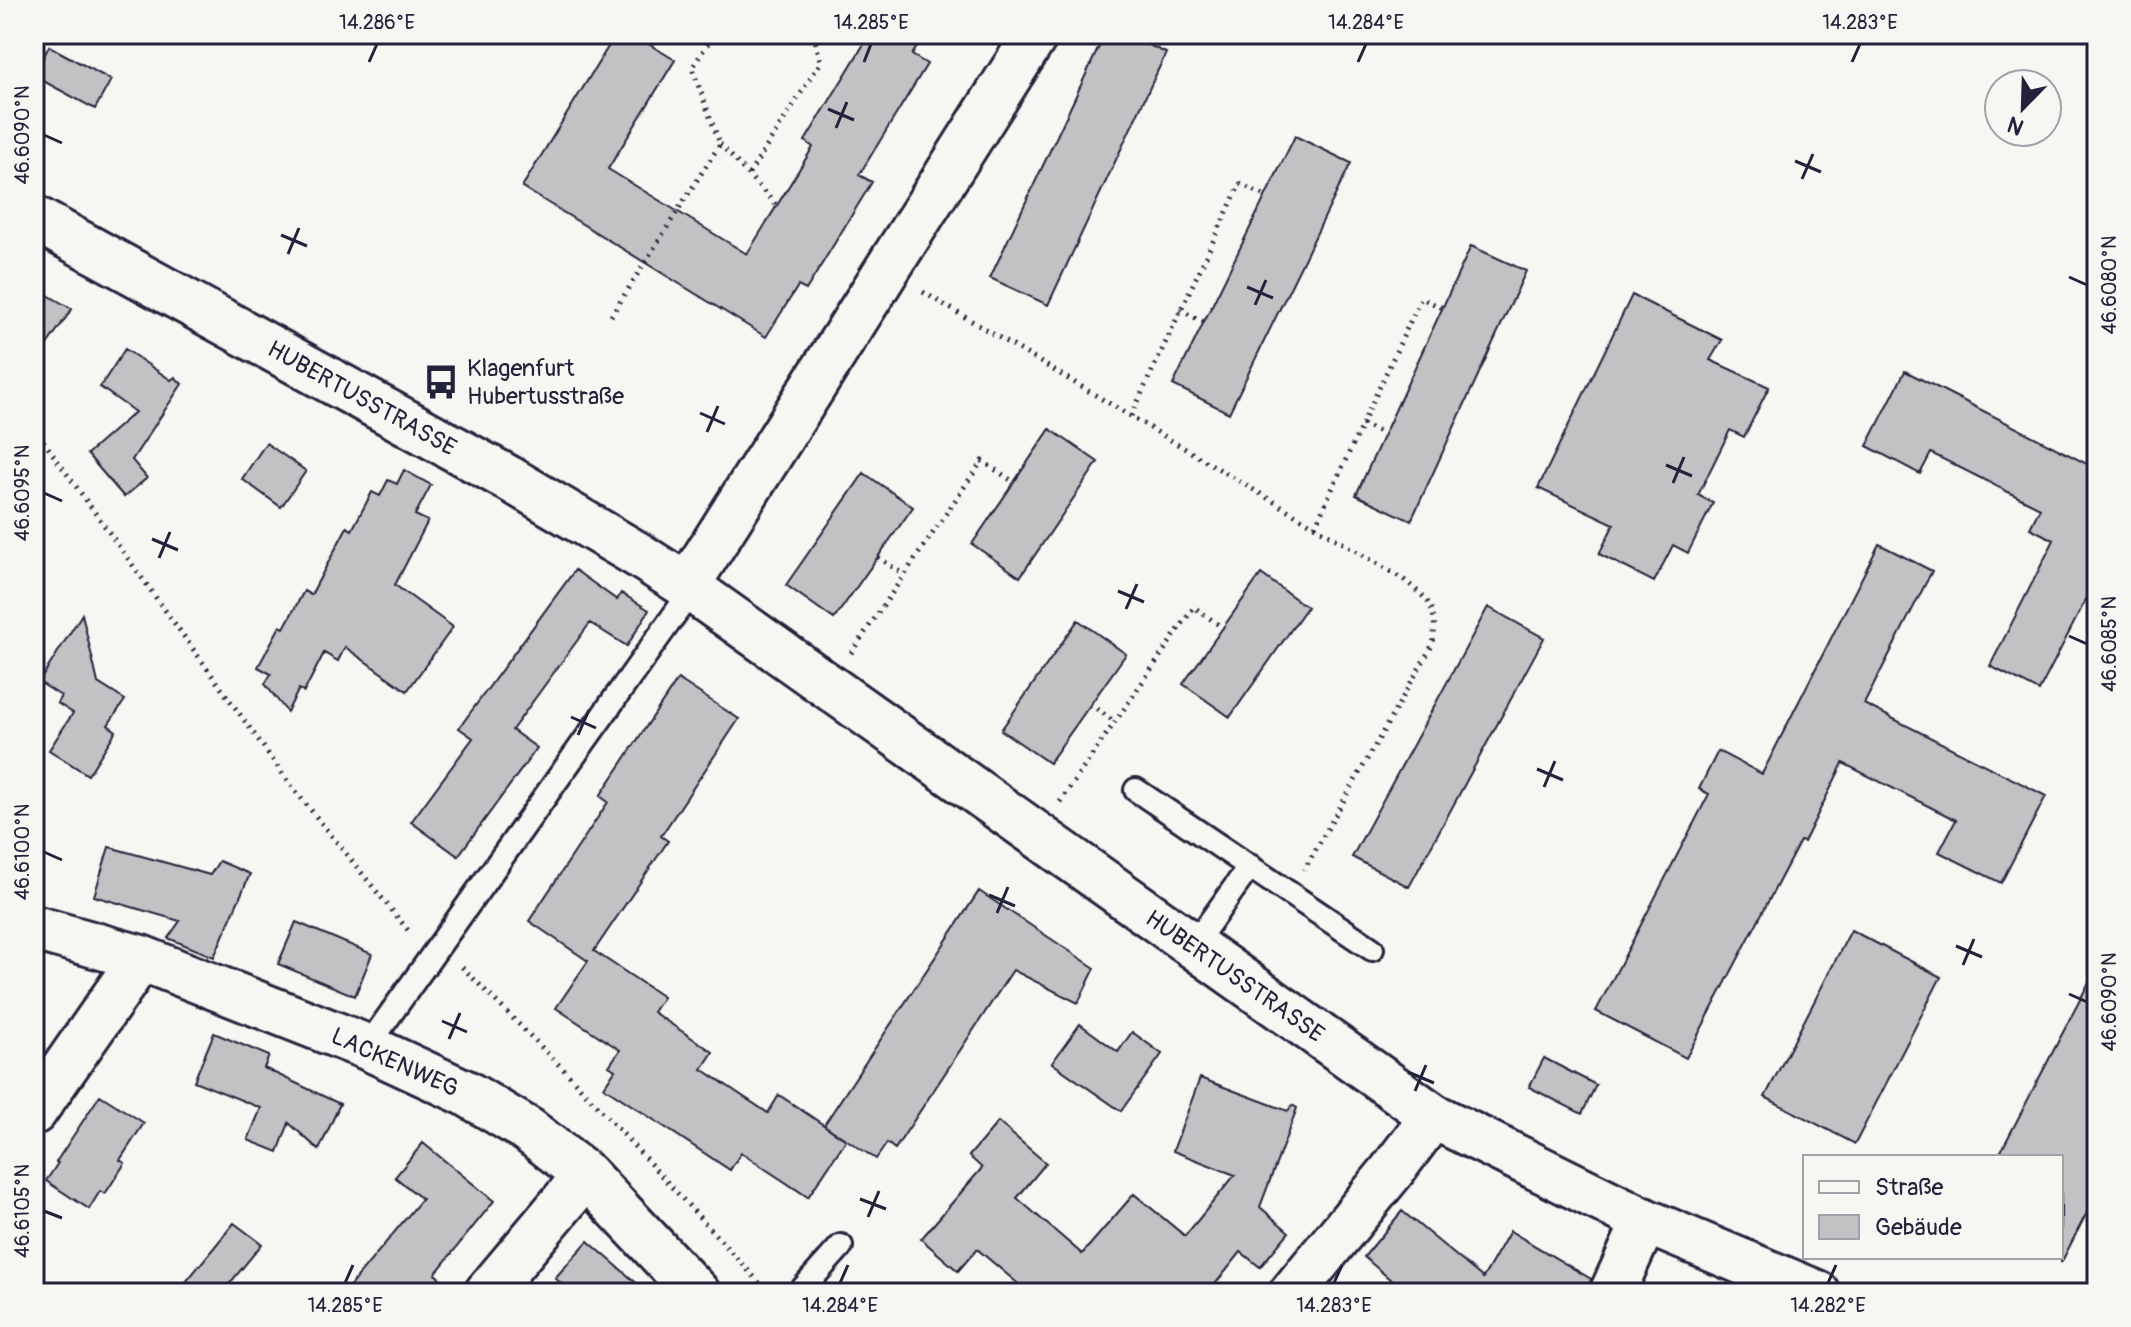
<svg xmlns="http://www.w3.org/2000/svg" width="2131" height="1327" font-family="Pangolin,sans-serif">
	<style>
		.building { fill: #c2c2c4; stroke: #22223b; stroke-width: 2 }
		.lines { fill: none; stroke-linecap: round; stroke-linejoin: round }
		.service-casing { stroke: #22223b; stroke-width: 28 }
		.minor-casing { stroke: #22223b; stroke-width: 50 }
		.path { stroke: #22223b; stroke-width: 5; stroke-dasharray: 2 6; stroke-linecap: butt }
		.service { stroke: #f6f6f2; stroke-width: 22 }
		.minor { stroke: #f6f6f2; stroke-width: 44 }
		.ticks { fill: none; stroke: #22223b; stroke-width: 3 }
		.labels { text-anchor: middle; stroke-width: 6; stroke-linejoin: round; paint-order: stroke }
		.poi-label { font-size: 24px; fill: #22223b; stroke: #f6f6f2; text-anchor: start }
		.street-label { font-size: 24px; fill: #22223b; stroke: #f6f6f2 }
		.neatline { fill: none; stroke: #22223b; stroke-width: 3 }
		.ticks-label { font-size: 20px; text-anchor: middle; fill: #22223b }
	</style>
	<rect width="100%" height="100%" fill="#f6f6f2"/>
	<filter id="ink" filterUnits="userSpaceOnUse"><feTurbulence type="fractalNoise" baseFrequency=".0125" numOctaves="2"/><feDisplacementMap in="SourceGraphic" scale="16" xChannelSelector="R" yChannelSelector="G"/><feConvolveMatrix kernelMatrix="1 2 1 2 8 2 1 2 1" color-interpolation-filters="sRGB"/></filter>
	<g filter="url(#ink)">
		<!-- building -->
		<path class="building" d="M616,34H632L675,60L608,169L747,254L813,147L805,141L870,34H925L912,55L927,64L859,175L872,182L806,290L798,286L766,337L522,187Z
			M1105,34H1125L1166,53L1048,305L990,278Z
			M49,46L111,80L95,109L34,76Z
			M1295,136L1351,163L1229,413L1173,385Z
			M1471,246L1526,271L1411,521L1356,495Z
			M34,287L72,309L34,363Z
			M1632,295L1722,340L1710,360L1769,387L1744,437L1730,430L1698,495L1713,503L1688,553L1673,545L1654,582L1599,554L1614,524L1538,488Z
			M125,349L171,380L175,377L182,384L132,460L147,478L124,497L87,454L135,412L100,387Z
			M1905,371L2097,469V578L2039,691L1990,666L2054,540L2030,528L2040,508L1931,453L1920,474L1867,446Z
			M1050,429L1098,462L1020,577L972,544Z
			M266,443L306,471L281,507L242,479Z
			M404,470L431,485L415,515L428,521L395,585L453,627L407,691L345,647L338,661L324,653L304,692L299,689L287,712L265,684L271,674L258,667L280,626L284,628L304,591L311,595L347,527L352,530L372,492L380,496L388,480L397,484Z
			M864,473L913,507L834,619L786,585Z
			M1879,544L1932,571L1864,704L2046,796L2001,883L1939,852L1956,820L1843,763L1804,842L1800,841L1686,1058L1596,1011L1709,794L1699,789L1718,751L1762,774Z
			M575,570L617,600L621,593L649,610L627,646L590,623L512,730L537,748L458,856L411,822L473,738L459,728Z
			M1261,574L1307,607L1230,717L1183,684Z
			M1488,607L1544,638L1409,887L1352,857Z
			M82,614L98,683L125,700L108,725L116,731L88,775L49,750L73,713L57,703L61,696L39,682Z
			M1078,620L1126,654L1049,763L1001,730Z
			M678,679L739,719L661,836L668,841L594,951L663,997L653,1012L713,1052L702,1069L768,1113L779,1095L846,1140L808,1197L741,1153L730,1170L604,1087L615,1070L609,1066L620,1050L556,1008L588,961L529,921L608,802L600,796Z
			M109,847L210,875L219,861L250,874L214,957L168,938L180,921L94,896Z
			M979,891L1095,968L1078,1003L1013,970L895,1149L887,1143L876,1159L824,1125Z
			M296,922L372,954L355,996L278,964Z
			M1851,930L1941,977L1855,1144L1765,1097Z
			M2097,967V1193L2061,1263V1157H1998Z
			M1080,1024L1118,1052L1132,1032L1162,1054L1121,1111L1052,1063Z
			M214,1033L269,1056L264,1068L340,1104L319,1150L289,1123L278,1152L248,1140L261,1108L194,1081Z
			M1544,1058L1596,1085L1582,1114L1529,1087Z
			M1200,1078L1288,1111L1292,1105L1297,1108L1260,1207L1289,1232L1260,1267L1241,1252L1208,1293H1029L977,1249L958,1271L921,1239L982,1168L969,1156L998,1122L1046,1163L1017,1198L1082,1254L1134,1194L1185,1236L1235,1175L1173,1151Z
			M100,1095L144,1123L120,1160L125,1163L105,1194L100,1191L89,1209L46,1181L58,1163L56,1162Z
			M423,1143L494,1201L435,1274L458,1293H344L422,1199L395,1177Z
			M1402,1211L1483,1278L1510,1231L1591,1279L1587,1293H1406L1364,1257Z
			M234,1223L262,1244L222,1293H177Z
			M588,1241L648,1293H572L555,1278Z"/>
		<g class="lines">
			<!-- service casing -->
			<g class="service-casing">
				<path id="service" d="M1136,790L1372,949
					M1193,946L1250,866
					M367,1047L692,590
					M799,1293L841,1246"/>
			</g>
			<!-- minor casing -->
			<g class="minor-casing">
				<path id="minor" d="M34,218L508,478L640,556L687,586L1433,1116L1645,1221L1817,1293
					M687,586L1036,34
					M34,928L141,958L367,1047L466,1093L528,1130L586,1175L697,1293
					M34,1112L141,958
					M487,1293L586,1175
					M1292,1293L1391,1172L1433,1116
					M1612,1293L1645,1221"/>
			</g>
			<!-- path -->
			<path class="path" d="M720,144L777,206
				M749,174L821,62L814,36L815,34
				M923,292L1403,579C1430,601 1438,607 1433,644L1304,870
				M1180,310L1204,322
				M611,316L720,144L692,68L714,34
				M1131,416L1240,184L1266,196
				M1362,424L1385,434
				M34,428L293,788L411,934
				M1315,526L1421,298L1443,308
				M878,557L904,575
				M851,653L982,461L1014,482
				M1090,704L1115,722
				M1060,802L1194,607L1223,628
				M462,967L567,1073L768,1292"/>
			<!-- service -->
			<use href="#service" class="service"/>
			<!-- minor -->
			<use href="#minor" class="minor"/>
		</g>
	</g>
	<!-- ticks -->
	<path class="ticks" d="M369,62L377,44M864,62L871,44M1358,62L1366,44M1852,62L1860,44M828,109L854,120M836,128L847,102M44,135L62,143M1795,161L1821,172M1802,179L1813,154M281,235L307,246M288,254L299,228M2069,277L2087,285M1247,287L1273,298M1255,305L1266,280M700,413L725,424M707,432L718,406M1666,465L1692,476M1673,483L1684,457M44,493L62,501M152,539L178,550M159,558L170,532M1118,591L1144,602M1126,609L1137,584M2069,636L2087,644M571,717L596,728M578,735L589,710M1537,769L1563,780M1544,787L1555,761M44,852L62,860M989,895L1015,906M997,913L1008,887M1956,946L1982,957M1963,965L1974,939M2069,994L2087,1002M442,1021L467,1032M449,1039L460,1013M1408,1072L1434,1083M1415,1091L1426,1065M860,1199L886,1209M44,1211L62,1218M868,1217L879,1191M345,1283L353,1265M840,1283L848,1265M1334,1283L1342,1265M1828,1283L1836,1265"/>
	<!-- icons -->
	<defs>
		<g id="bus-bare" transform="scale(2.76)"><path d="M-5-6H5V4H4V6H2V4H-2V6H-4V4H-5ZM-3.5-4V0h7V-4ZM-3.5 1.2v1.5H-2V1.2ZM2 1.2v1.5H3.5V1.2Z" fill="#22223b" stroke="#f6f6f2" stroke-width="2.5" paint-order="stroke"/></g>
	</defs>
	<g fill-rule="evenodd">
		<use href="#bus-bare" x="441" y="382"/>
	</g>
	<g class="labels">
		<!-- poi labels -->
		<g class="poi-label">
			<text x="467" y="376">Klagenfurt<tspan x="467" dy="28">Hubertusstraße</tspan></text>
		</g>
		<!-- street labels -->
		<g class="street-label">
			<text transform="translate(362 398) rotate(29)" y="8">HUBERTUSSTRASSE</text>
			<text transform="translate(1235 976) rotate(35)" y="8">HUBERTUSSTRASSE</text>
			<text transform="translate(395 1062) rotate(24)" y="8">LACKENWEG</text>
		</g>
	</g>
	<!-- margin -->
	<rect width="2131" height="1327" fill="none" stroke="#f6f6f2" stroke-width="88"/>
	<!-- legend -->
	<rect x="1803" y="1155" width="260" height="104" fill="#f6f6f2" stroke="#a1a1a9" stroke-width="2"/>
	<rect x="1819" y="1181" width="40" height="12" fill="#f6f6f2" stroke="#a1a1a9" stroke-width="2"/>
	<text x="1875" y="1195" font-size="24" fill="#22223b">Straße</text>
	<rect x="1819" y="1215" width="40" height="24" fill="#c2c2c4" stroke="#a1a1a9" stroke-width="2"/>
	<text x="1875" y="1235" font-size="24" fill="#22223b">Gebäude</text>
	<!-- north arrow -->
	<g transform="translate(2023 108) rotate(203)"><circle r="38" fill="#f6f6f2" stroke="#a1a1a9" stroke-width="2"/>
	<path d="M0-6L14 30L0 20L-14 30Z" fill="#22223b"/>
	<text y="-12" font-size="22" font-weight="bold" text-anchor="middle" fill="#22223b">N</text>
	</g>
	<rect x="44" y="44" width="2043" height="1239" class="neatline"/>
	<g class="ticks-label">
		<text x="377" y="29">14.286°E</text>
		<text x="871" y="29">14.285°E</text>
		<text x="1366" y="29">14.284°E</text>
		<text x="1860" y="29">14.283°E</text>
		<text transform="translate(22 135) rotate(-90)" y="7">46.6090°N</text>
		<text transform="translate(2109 285) rotate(-90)" y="7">46.6080°N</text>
		<text transform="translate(22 493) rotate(-90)" y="7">46.6095°N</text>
		<text transform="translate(2109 644) rotate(-90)" y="7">46.6085°N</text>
		<text transform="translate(22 852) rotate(-90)" y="7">46.6100°N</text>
		<text transform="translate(2109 1002) rotate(-90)" y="7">46.6090°N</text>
		<text transform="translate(22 1211) rotate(-90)" y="7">46.6105°N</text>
		<text x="345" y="1312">14.285°E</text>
		<text x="840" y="1312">14.284°E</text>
		<text x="1334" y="1312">14.283°E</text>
		<text x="1828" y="1312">14.282°E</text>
	</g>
</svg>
